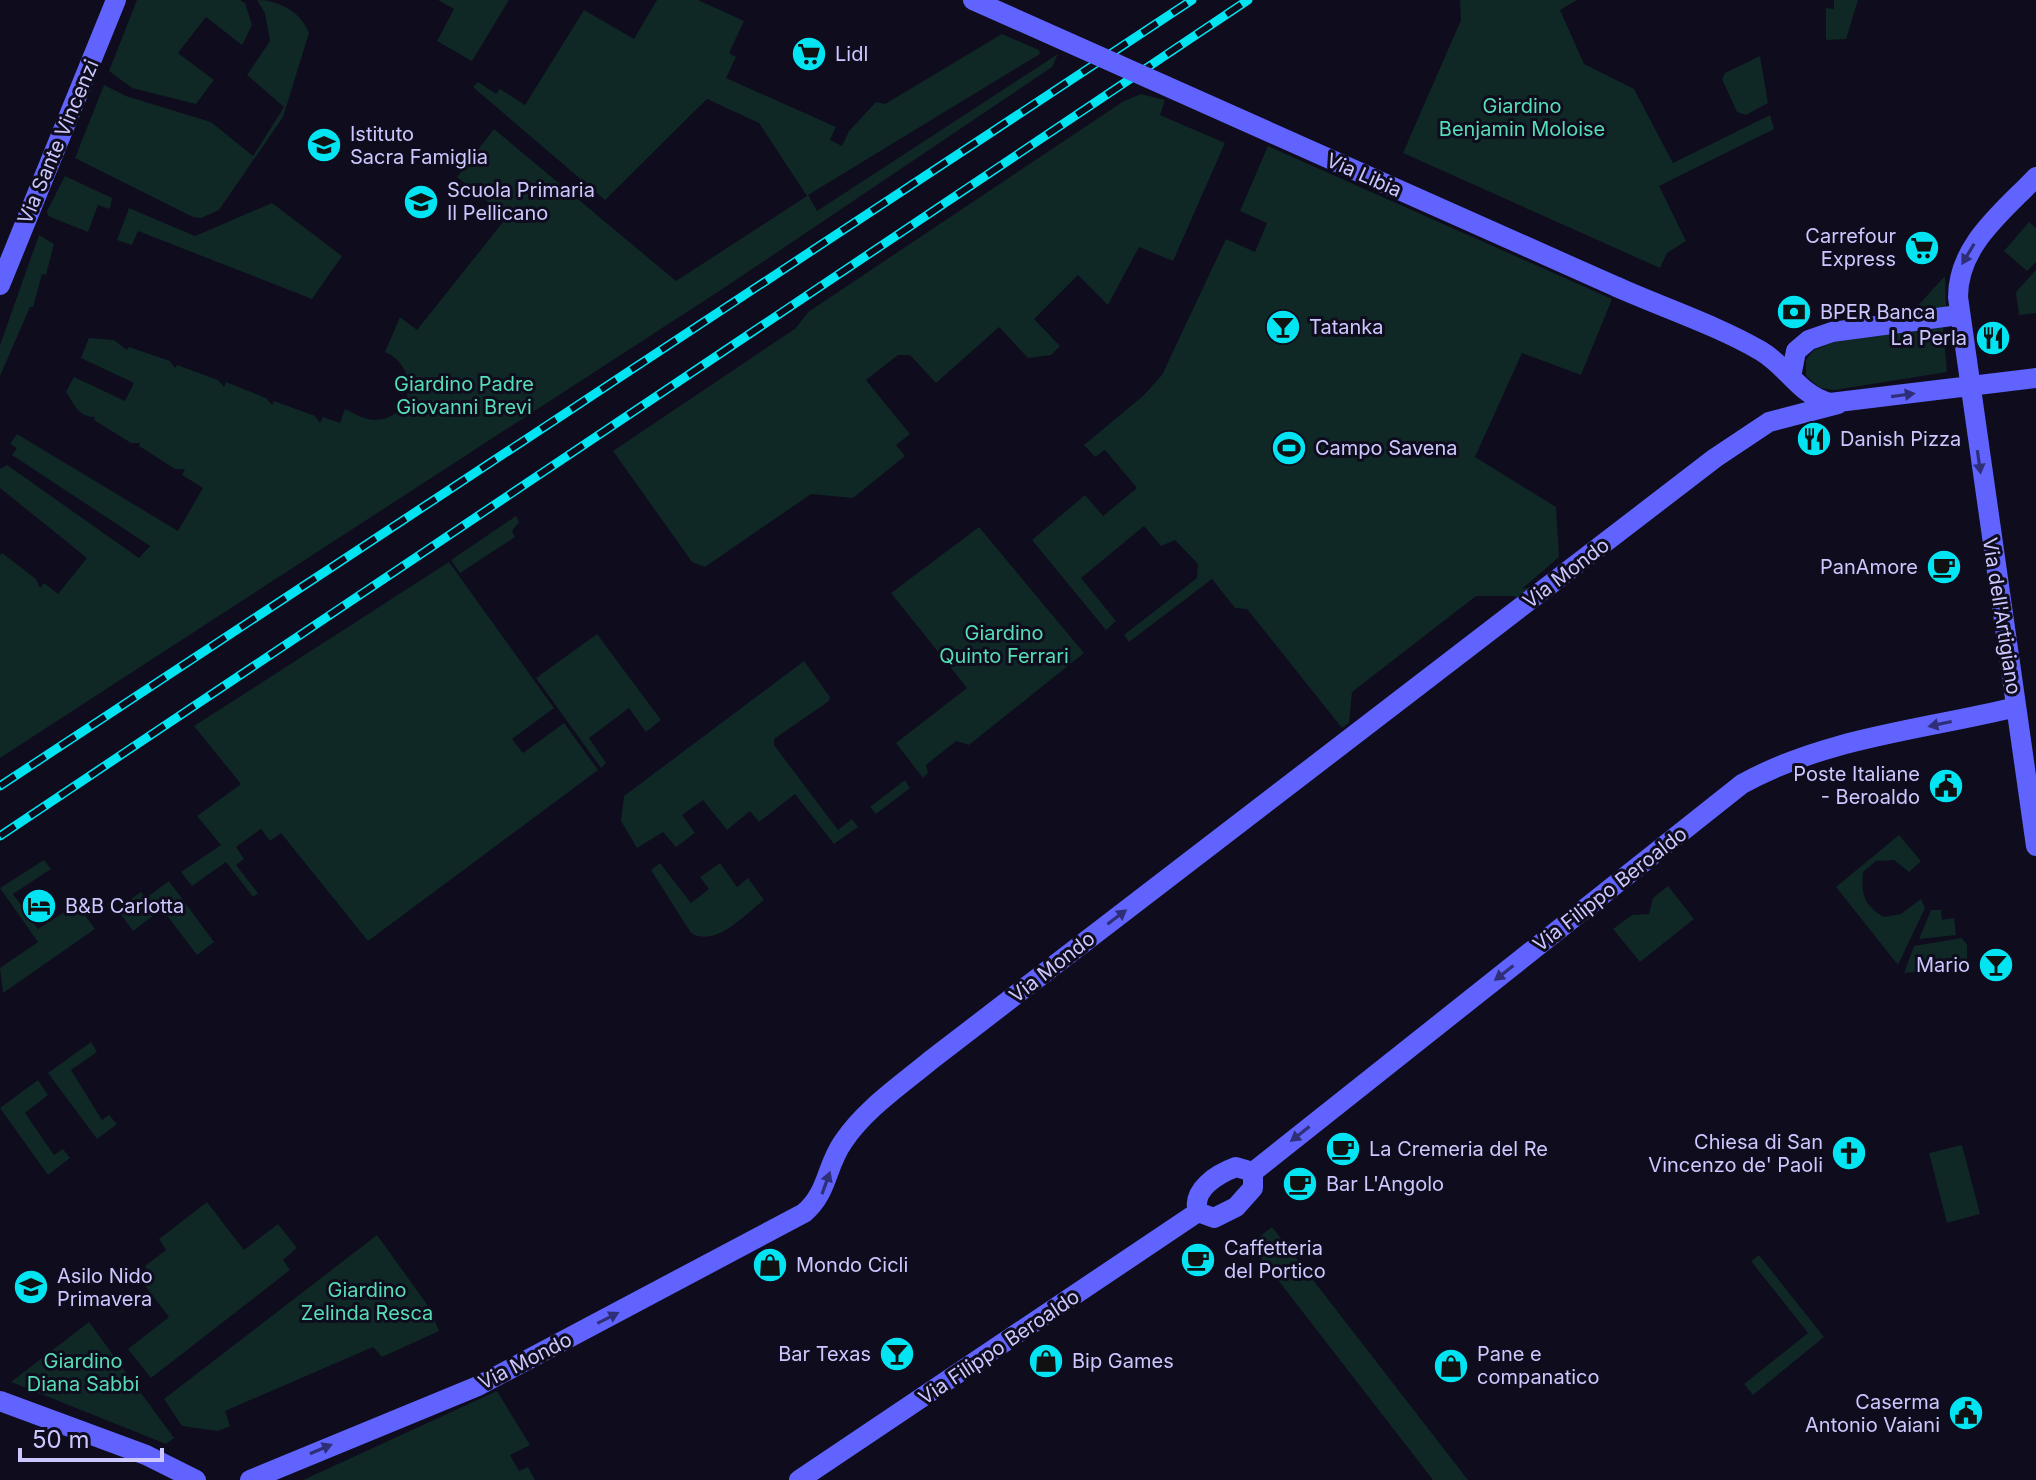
<svg xmlns="http://www.w3.org/2000/svg" width="2036" height="1480" font-family="Inter,sans-serif">
	<style>
		.green { fill: #0f2725 }
		.lines { fill: none; stroke-linecap: round; stroke-linejoin: round }
		.secondary { stroke: #6063fe; stroke-width: 20 }
		.rail-casing { stroke: #02e4f1; stroke-width: 9 }
		.rail { stroke: #0e0c1d; stroke-width: 6; stroke-dasharray: 18; stroke-linecap: butt }
		.secondary-bridge { stroke: #6063fe; stroke-width: 20 }
		.oneway { fill: #2f2f77 }
		.labels { text-anchor: middle; stroke-width: 6; stroke-linejoin: round; paint-order: stroke }
		.poi-label { font-size: 20px; fill: #ccc8ff; stroke: #0e0c1d; text-anchor: start }
		.park-label { font-size: 20px; fill: #56ddb5; stroke: #0e0c1d }
		.street-label { font-size: 20px; fill: #ccc8ff; stroke: #0e0c1d }
	</style>
	<rect width="100%" height="100%" fill="#0e0c1d"/>
	<!-- green -->
	<path class="green" d="M137,0H240L245,3L252,25L242,45L206,17L178,53L214,80L196,104L132,88L109,71Z
		M257,0C279,0 301,12 309,33L283,117L219,210L201,218L193,217L75,158L104,85L126,96L211,122L253,156L284,107L247,75L270,41L265,13Z
		M438,0H509L472,61L437,41L454,9Z
		M657,0H698L744,21L729,53L736,57L726,78L836,127L830,140L842,146L849,131L876,102L885,104L1002,34L1039,50L1040,54L808,195L817,211L1058,54L1052,67L730,284L0,758V555L2,553L36,579L40,588L44,583L58,594L87,558L0,488V469L7,465L139,558L150,546L12,455L17,448L10,444L17,434L178,531L203,488L182,475L185,469H175L139,446L140,443H131L94,420L95,417C78,417 75,405 66,392L74,377L125,401L134,383L81,358L89,338L114,340L127,350L129,347L170,361L175,368L177,365L218,380L224,387L226,382L266,398L272,405L274,401L315,416L320,423L323,417L340,423L345,409C355,414 365,420 376,420C414,418 420,367 385,352L400,317L417,330L507,217L457,177L494,129L676,281L807,196L759,123L707,99L605,200L473,87L478,82L496,94L500,89L525,105L584,10L634,39Z
		M1460,0H1577L1560,10L1584,64L1634,89L1673,163L1770,115L1774,129L1659,186L1686,241L1667,253L1660,268L1403,153L1461,20Z
		M1834,0H1858L1846,39L1826,40V8L1834,9Z
		M1760,56L1768,103L1746,115L1737,112L1722,79L1725,73Z
		M1141,94L1165,100L1160,115L1225,143L1173,261L1139,247L1108,305L1078,275L1034,319L1060,346L1051,355L1028,358L999,327L936,383L910,355H898L866,380L910,434L896,445L905,456L853,498L811,494L705,567L692,562L613,451L796,328L808,312L1124,101Z
		M1268,146L1612,299L1581,375L1522,353L1475,457L1556,507L1559,557L1522,589L1555,582L1531,600L1512,596H1476L1352,692L1349,723L1342,728L1247,609L1235,608L1212,579L1129,642L1124,635L1197,578L1198,564L1175,540L1161,546L1144,526L1081,578L1116,621L1106,630L1032,540L1085,495L1103,516L1137,488L1105,450L1095,457L1084,445L1143,396L1162,375L1226,239L1255,252L1267,223L1240,211Z
		M65,176L112,198L110,209L98,205L88,232L48,216L47,211Z
		M272,203L342,256L312,299L138,231L132,245L117,240L129,208L195,236Z
		M2029,222L2036,228V262L2027,271L2004,251Z
		M39,235L54,244L46,275L42,274L33,307H30L0,376V345Z
		M2036,270V313L2019,315L2016,292Z
		M1945,276L1946,308L1911,313Z
		M1943,327L1947,372L1835,390L1820,388L1806,376V360L1814,350L1834,342Z
		M516,516L519,522L512,531L515,537L460,573L451,560Z
		M979,527L1084,653L969,745L956,741L926,765L928,773L923,778L896,743L967,688L891,593Z
		M449,562L554,708L512,739L523,753L564,723L598,770L368,941L281,833L270,841L261,829L236,847L244,859L236,865L258,893L253,897L226,862L192,886L181,872L221,845L197,816L241,784L194,726Z
		M597,634L661,720L646,732L629,708L589,738L606,763L601,768L536,678Z
		M804,661L830,697L829,701L774,739V745L838,830L852,819L858,827L834,844L795,794L759,822L750,811L727,830L703,800L682,815L695,833L676,847L663,832L637,848L621,821L624,796Z
		M905,780L910,788L876,814L870,807Z
		M1899,835L1921,861L1909,872L1894,860L1876,861L1863,872C1861,894 1864,905 1884,917L1901,914L1921,899L1925,908L1898,965L1836,887Z
		M44,860L51,869L13,894L38,929L77,904L95,929L3,993L0,968L38,942L0,888Z
		M660,863L691,903L709,889L700,877L720,863L737,887L748,878L764,900C744,915 716,948 691,933L651,870Z
		M169,881L214,942L197,955L162,909L133,931L117,909L141,892L146,898Z
		M1668,886L1694,919L1640,962L1613,929L1632,915L1649,914L1653,898Z
		M1931,910H1941L1942,920L1954,918L1956,935L1919,939Z
		M1962,938L1967,945V965L1904,973L1914,946Z
		M91,1042L97,1052L71,1070L102,1120L109,1115L117,1124L97,1139L48,1073Z
		M38,1080L48,1095L25,1113L54,1155L63,1149L70,1158L48,1175L0,1108Z
		M1962,1145L1980,1214L1947,1223L1929,1153Z
		M207,1202L244,1250L278,1224L297,1248L283,1260L290,1270L151,1378L128,1349L169,1317L143,1283L152,1276L145,1266L166,1250L159,1239Z
		M1272,1227L1468,1480H1433L1250,1244Z
		M377,1235L429,1307L439,1331L382,1357L373,1347L225,1411L230,1426L218,1431L182,1426L164,1399Z
		M1759,1255L1824,1337L1753,1395L1744,1384L1808,1333L1751,1261Z
		M89,1322L174,1438L166,1444L11,1382Z
		M497,1391L530,1445L510,1455L519,1471L528,1467L535,1480H303Z"/>
	<g class="lines">
		<!-- secondary -->
		<path class="secondary" d="M2036,177C2003,212 1958,245 1958,297L2036,846
			M0,285L116,0
			M1617,287C1664,308 1716,325 1761,351C1788,367 1798,394 1830,403L2036,378
			M1791,377L1796,351L1809,340L1832,332L1959,315
			M1253,1172L1742,784C1827,737 1923,730 2016,707
			M1198,1212L1214,1218L1236,1207L1253,1188V1172
			M1198,1212C1191,1190 1217,1174 1236,1167L1253,1172
			M0,1401L146,1455L196,1480
			M250,1480L478,1386L804,1213C828,1193 826,1166 843,1142C865,1109 901,1085 931,1060L1715,458L1769,422L1838,404
			M799,1480L1198,1212"/>
		<!-- rail casing -->
		<g class="rail-casing">
			<path id="rail" d="M0,786L1192,0
				M0,836L1248,0"/>
		</g>
		<!-- rail -->
		<use href="#rail" class="rail"/>
		<!-- secondary-bridge -->
		<path class="secondary-bridge" d="M973,0L1617,287"/>
	</g>
	<!-- one-way arrows -->
	<defs><path id="oneway-solid" d="M-6-.8H1V-3.2L6.5 0L1 3.2V.8H-6Z" transform="scale(2)"/></defs>
	<g class="oneway">
		<use href="#oneway-solid" transform="translate(1968 254) rotate(121)"/>
		<use href="#oneway-solid" transform="translate(1903 395) rotate(-8)"/>
		<use href="#oneway-solid" transform="translate(1979 462) rotate(82)"/>
		<use href="#oneway-solid" transform="translate(1940 724) rotate(168)"/>
		<use href="#oneway-solid" transform="translate(1117 917) rotate(-37)"/>
		<use href="#oneway-solid" transform="translate(1504 973) rotate(142)"/>
		<use href="#oneway-solid" transform="translate(1300 1134) rotate(142)"/>
		<use href="#oneway-solid" transform="translate(826 1183) rotate(-70)"/>
		<use href="#oneway-solid" transform="translate(608 1318) rotate(-27)"/>
		<use href="#oneway-solid" transform="translate(321 1449) rotate(-23)"/>
	</g>
	<!-- icons -->
	<defs>
		<g id="supermarket-disc" transform="scale(1.8)"><circle r="9.5" fill="#02e4f1" stroke="#0e0c1d"/><path d="M-6-5.5h2.5l.6 2H6L4.5 2H-2.5L-4.4-4H-6ZM-1.5 3.2a1.3 1.3 0 1 0 .1 0ZM3 3.2a1.3 1.3 0 1 0 .1 0Z" fill="#111"/></g>
		<g id="school-disc" transform="scale(1.8)"><circle r="9.5" fill="#02e4f1" stroke="#0e0c1d"/><path d="M0-5L7-2L0 1L-7-2ZM-4 1L0 2.5L4 1V4Q0 6-4 4Z" fill="#111"/></g>
		<g id="bank-disc" transform="scale(1.8)"><circle r="9.5" fill="#02e4f1" stroke="#0e0c1d"/><path d="M-6-4H6V4H-6ZM0-2.3a2.3 2.3 0 1 0 0 4.6a2.3 2.3 0 1 0 0-4.6Z" fill="#111"/></g>
		<g id="bar-disc" transform="scale(1.8)"><circle r="9.5" fill="#02e4f1" stroke="#0e0c1d"/><path d="M-6-5H6L.8 .8V4.5H3.5V6h-7V4.5H-.8V.8Z" fill="#111"/></g>
		<g id="restaurant-disc" transform="scale(1.8)"><circle r="9.5" fill="#02e4f1" stroke="#0e0c1d"/><path d="M-5-6h1v4h1v-4h1v4h1v-4h1v5L-1.5 .5V6h-2V.5L-5-1ZM5-6V6H3V1.5H1.5Q1.5-4 5-6Z" fill="#111"/></g>
		<g id="stadium-disc" transform="scale(1.8)"><circle r="9.5" fill="#02e4f1" stroke="#0e0c1d"/><path d="M0-5a6.5 5 0 1 0 0 10a6.5 5 0 1 0 0-10ZM-3.5-1.8h7v3.6h-7Z" fill="#111"/></g>
		<g id="cafe-disc" transform="scale(1.8)"><circle r="9.5" fill="#02e4f1" stroke="#0e0c1d"/><path d="M-5.5-4.5H6V0H3Q3 3.5 0 3.5H-2.5Q-5.5 3.5-5.5 0ZM3-3.2v2h1.7v-2ZM-6 4.5H4V6H-6Z" fill="#111"/></g>
		<g id="civic-disc" transform="scale(1.8)"><circle r="9.5" fill="#02e4f1" stroke="#0e0c1d"/><path d="M-.6-6.5H3V-4.5H.6V-3L4-1V1h2V6H-6V1h2V-1L-.6-3ZM-1.2 2.5V6h2.4V2.5Z" fill="#111"/></g>
		<g id="hotel-disc" transform="scale(1.8)"><circle r="9.5" fill="#02e4f1" stroke="#0e0c1d"/><path d="M-6-4.5h1.5V1H6V5H4.5V3h-9V5H-6ZM-4 0a1.8 1.8 0 1 1 3.6 0ZM.5 0V-2.5h3Q6-2.5 6 0Z" fill="#111"/></g>
		<g id="church-disc" transform="scale(1.8)"><circle r="9.5" fill="#02e4f1" stroke="#0e0c1d"/><path d="M-1.2-6h2.4v3.5h3.3v2.4h-3.3V6h-2.4V-.1h-3.3v-2.4h3.3Z" fill="#111"/></g>
		<g id="shop-disc" transform="scale(1.8)"><circle r="9.5" fill="#02e4f1" stroke="#0e0c1d"/><path d="M-5-2.5h2.3a2.7 3.5 0 0 1 5.4 0H5L5.5 6h-11ZM-1.5-2.5h3a1.5 2.3 0 0 0-3 0Z" fill="#111"/></g>
	</defs>
	<g fill-rule="evenodd">
		<use href="#supermarket-disc" x="809" y="54"/>
		<use href="#school-disc" x="324" y="145"/>
		<use href="#school-disc" x="421" y="202"/>
		<use href="#supermarket-disc" x="1922" y="248"/>
		<use href="#bank-disc" x="1794" y="312"/>
		<use href="#bar-disc" x="1283" y="327"/>
		<use href="#restaurant-disc" x="1993" y="338"/>
		<use href="#restaurant-disc" x="1814" y="439"/>
		<use href="#stadium-disc" x="1289" y="448"/>
		<use href="#cafe-disc" x="1944" y="567"/>
		<use href="#civic-disc" x="1946" y="786"/>
		<use href="#hotel-disc" x="39" y="906"/>
		<use href="#bar-disc" x="1996" y="965"/>
		<use href="#cafe-disc" x="1343" y="1149"/>
		<use href="#church-disc" x="1849" y="1153"/>
		<use href="#cafe-disc" x="1300" y="1184"/>
		<use href="#cafe-disc" x="1198" y="1260"/>
		<use href="#shop-disc" x="770" y="1265"/>
		<use href="#school-disc" x="31" y="1287"/>
		<use href="#bar-disc" x="897" y="1354"/>
		<use href="#shop-disc" x="1046" y="1361"/>
		<use href="#shop-disc" x="1451" y="1366"/>
		<use href="#civic-disc" x="1966" y="1413"/>
	</g>
	<g class="labels">
		<!-- poi labels -->
		<g class="poi-label">
			<text x="835" y="61">Lidl</text>
			<text x="350" y="141">Istituto<tspan x="350" dy="23">Sacra Famiglia</tspan></text>
			<text x="447" y="197">Scuola Primaria<tspan x="447" dy="23">Il Pellicano</tspan></text>
			<text x="1896" y="243" text-anchor="end">Carrefour<tspan x="1896" dy="23">Express</tspan></text>
			<text x="1820" y="319">BPER Banca</text>
			<text x="1309" y="334">Tatanka</text>
			<text x="1967" y="345" text-anchor="end">La Perla</text>
			<text x="1840" y="446">Danish Pizza</text>
			<text x="1315" y="455">Campo Savena</text>
			<text x="1918" y="574" text-anchor="end">PanAmore</text>
			<text x="1920" y="781" text-anchor="end">Poste Italiane<tspan x="1920" dy="23">- Beroaldo</tspan></text>
			<text x="65" y="913">B&amp;B Carlotta</text>
			<text x="1970" y="972" text-anchor="end">Mario</text>
			<text x="1823" y="1149" text-anchor="end">Chiesa di San<tspan x="1823" dy="23">Vincenzo de' Paoli</tspan></text>
			<text x="1369" y="1156">La Cremeria del Re</text>
			<text x="1326" y="1191">Bar L'Angolo</text>
			<text x="1224" y="1255">Caffetteria<tspan x="1224" dy="23">del Portico</tspan></text>
			<text x="796" y="1272">Mondo Cicli</text>
			<text x="57" y="1283">Asilo Nido<tspan x="57" dy="23">Primavera</tspan></text>
			<text x="871" y="1361" text-anchor="end">Bar Texas</text>
			<text x="1477" y="1361">Pane e<tspan x="1477" dy="23">companatico</tspan></text>
			<text x="1072" y="1368">Bip Games</text>
			<text x="1940" y="1409" text-anchor="end">Caserma<tspan x="1940" dy="23">Antonio Vaiani</tspan></text>
		</g>
		<!-- park labels -->
		<g class="park-label">
			<text x="1522" y="113">Giardino<tspan x="1522" dy="23">Benjamin Moloise</tspan></text>
			<text x="464" y="391">Giardino Padre<tspan x="464" dy="23">Giovanni Brevi</tspan></text>
			<text x="1004" y="640">Giardino<tspan x="1004" dy="23">Quinto Ferrari</tspan></text>
			<text x="367" y="1297">Giardino<tspan x="367" dy="23">Zelinda Resca</tspan></text>
			<text x="83" y="1368">Giardino<tspan x="83" dy="23">Diana Sabbi</tspan></text>
		</g>
		<!-- street labels -->
		<g class="street-label">
			<text transform="translate(58 142) rotate(-67)" y="7">Via Sante Vincenzi</text>
			<text transform="translate(1364 175) rotate(24)" y="7">Via Libia</text>
			<text transform="translate(1566 573) rotate(-37)" y="7">Via Mondo</text>
			<text transform="translate(2002 616) rotate(81)" y="7">Via dell'Artigiano</text>
			<text transform="translate(1610 889) rotate(-38)" y="7">Via Filippo Beroaldo</text>
			<text transform="translate(1052 967) rotate(-38)" y="7">Via Mondo</text>
			<text transform="translate(999 1347) rotate(-34)" y="7">Via Filippo Beroaldo</text>
			<text transform="translate(525 1361) rotate(-27)" y="7">Via Mondo</text>
		</g>
	</g>
	<!-- scale -->
	<path d="M20 1448v12h142v-12" fill="none" stroke="#ccc8ff" stroke-width="4"/>
	<text x="32" y="1448" font-size="24" fill="#ccc8ff" stroke="#0e0c1d" stroke-width="6" paint-order="stroke">50 m</text>
</svg>
